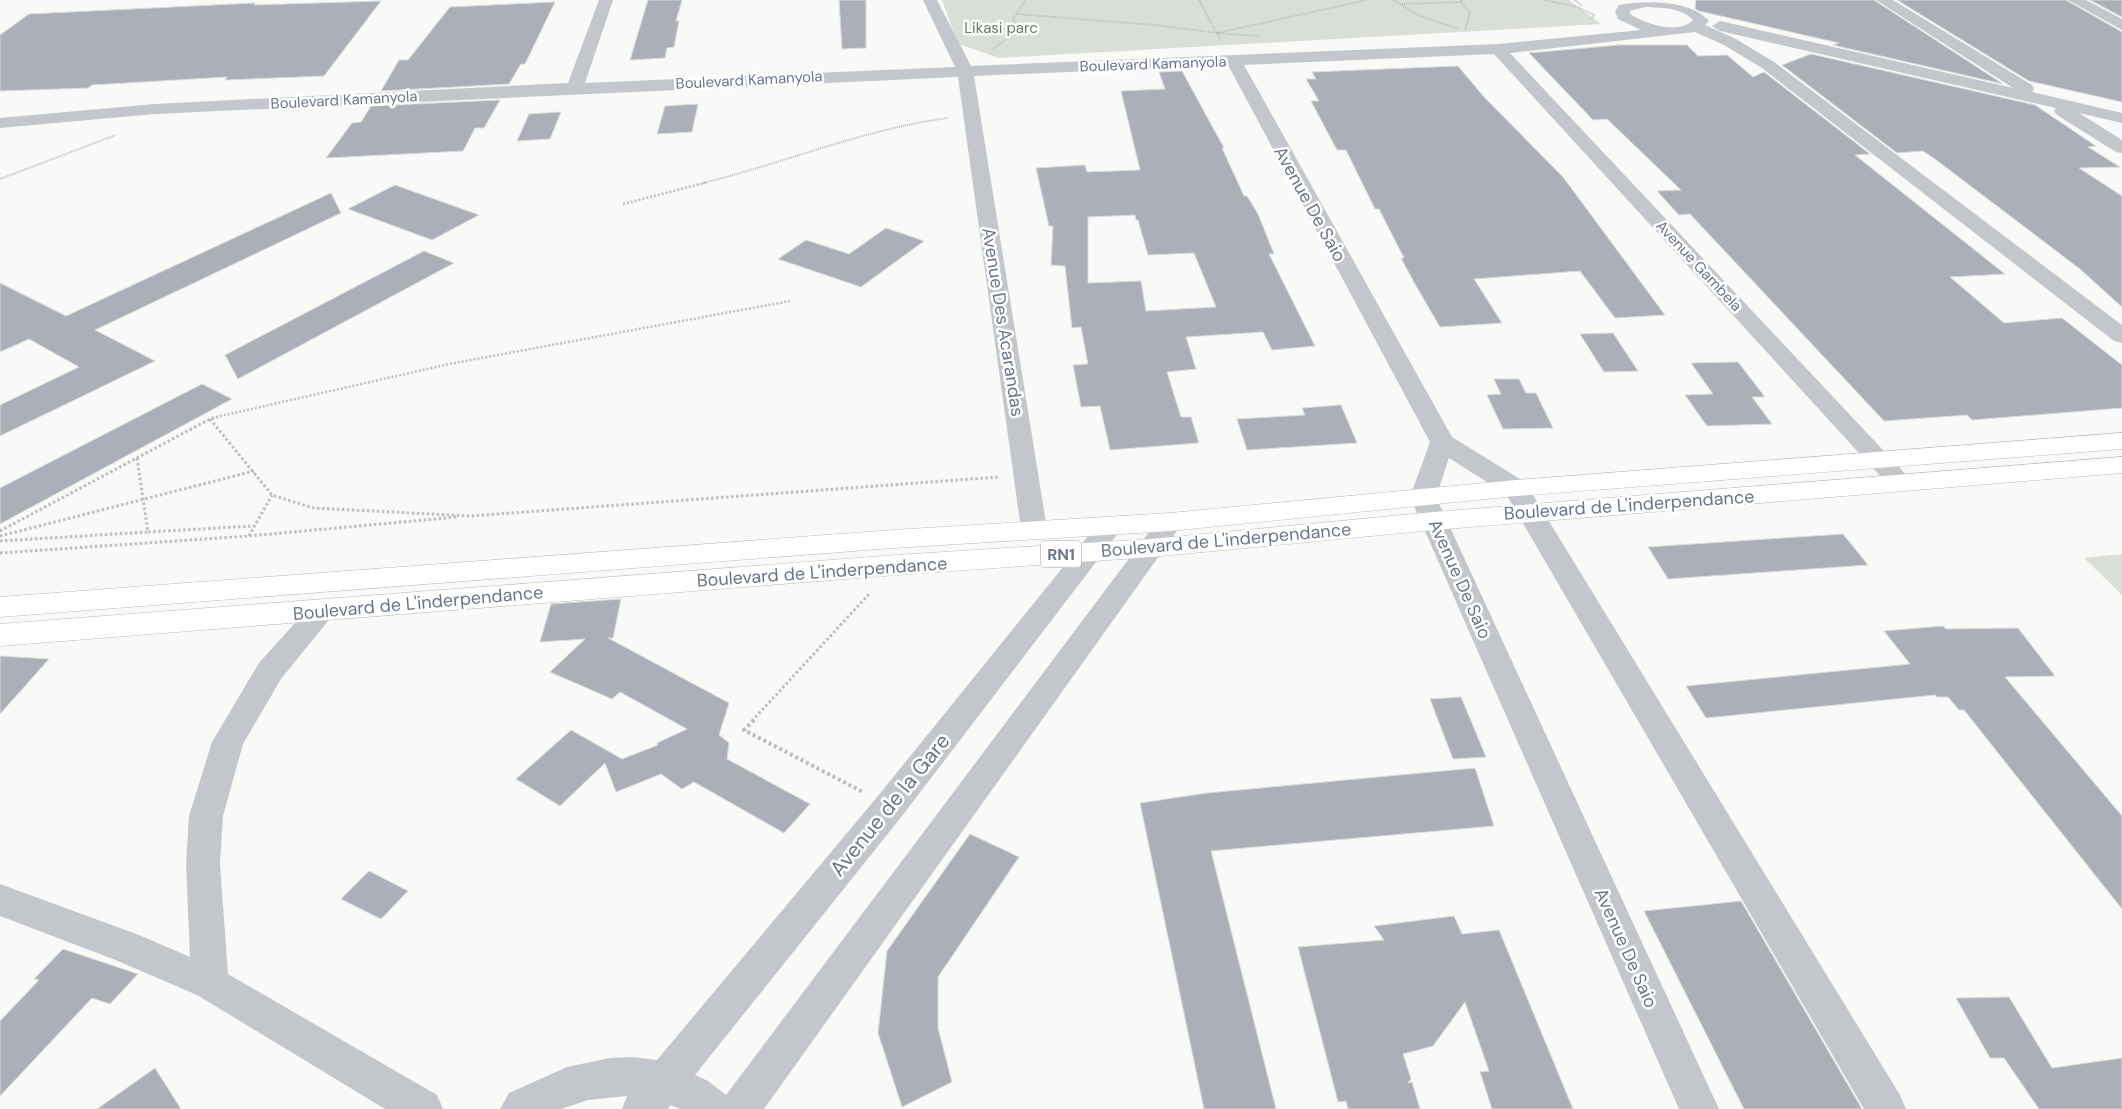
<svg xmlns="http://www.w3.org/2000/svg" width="2122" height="1109" font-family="'DM Sans',sans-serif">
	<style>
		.green { fill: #d9ded7 }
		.building { fill: #abb0b8; stroke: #dbdbda; fill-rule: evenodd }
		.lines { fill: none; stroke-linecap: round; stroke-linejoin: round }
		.highway-casing { stroke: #b6b9bd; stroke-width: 1 }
		.path-far3 { stroke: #bbbdc0; stroke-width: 2; stroke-dasharray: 1 1; stroke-linecap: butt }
		.path-far2 { stroke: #bbbdc0; stroke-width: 2.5; stroke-dasharray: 2 2; stroke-linecap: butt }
		.path-far1 { stroke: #bbbdc0; stroke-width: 3; stroke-dasharray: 2.5 2.5; stroke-linecap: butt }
		.path { stroke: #bbbdc0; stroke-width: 4; stroke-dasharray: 3 3; stroke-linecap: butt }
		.minor { fill: #c3c6ca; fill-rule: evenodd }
		.highway { fill: #fff; fill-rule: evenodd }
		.labels { text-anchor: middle; stroke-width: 5; stroke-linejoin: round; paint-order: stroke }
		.far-park-label { font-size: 15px; fill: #667965; stroke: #fff }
		.far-street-label { font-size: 15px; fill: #6b7686; stroke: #fff }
		.shield { fill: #fff; stroke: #979faa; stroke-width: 1 }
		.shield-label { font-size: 16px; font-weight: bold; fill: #6b7686 }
		.street-label { font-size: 18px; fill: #6b7686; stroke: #fff }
		.near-street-label { font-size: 21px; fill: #6b7686; stroke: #fff }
	</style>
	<rect width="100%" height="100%" fill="#f9f9f7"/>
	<!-- green -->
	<path class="green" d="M942,0H1569L1601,24L999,58L958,44Z
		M2122,554V595L2084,558Z"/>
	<!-- building -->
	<path class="building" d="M648,0H682L676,21H679L674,47L667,48L665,58L630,60Z
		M839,0H866V48L842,49Z
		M1696,0H1874L2003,84L1833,45L1839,43L1699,11L1695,9Z
		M1897,0H2066L2122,32V102L2029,81Z
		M2090,0H2122V17Z
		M381,1L324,76L225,80L227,77L92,85L88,88L0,91V35L29,14L255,3L254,5Z
		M555,2L525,64H521L509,84L381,91L399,60H408L450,7Z
		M1619,45H1687L1698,56L1727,55L1753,77L1764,72L1870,154L1855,155L2005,274L1950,277L2004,323L2062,318L2122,365V408L1972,420L1967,415L1884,421L1690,214L1679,215L1657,191L1681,190L1607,119L1593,120L1529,53Z
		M1811,54L2035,105L2096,146L2088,147L2120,167L2079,168L2122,196V307L2080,269L1935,159L1923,151L1897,153L1782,65Z
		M1458,66L1484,97L1563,177L1665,315L1615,318L1580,271L1474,279L1502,323L1440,327L1415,284L1401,258H1404L1379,209H1375L1346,150H1337L1311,101H1319L1306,79H1316L1312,72Z
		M1182,71L1224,148H1222L1244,196H1247L1258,214L1274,254H1269L1315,346L1272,350L1263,332L1186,337L1196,369L1167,372L1181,417H1191L1199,443L1110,450L1100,406L1081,407L1073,365L1088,364L1081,327L1072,328L1065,266L1051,265L1053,226H1049L1036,168L1085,165L1087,172L1140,170L1121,91L1165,89L1159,72ZM1135,215L1136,220H1138L1148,255L1194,253L1216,307L1146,311L1141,281L1088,283V217Z
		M500,100L484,128H475L463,151L326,158L352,123L361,122L371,106Z
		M698,104L692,132L657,134L665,106Z
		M561,112L550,139L517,141L529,114Z
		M395,185L479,215L432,240L348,209Z
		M331,193L341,213L95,330L155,361L0,436V405L79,367L29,339L0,352V283L66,316Z
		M886,228L924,241L861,287L778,259L806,240L849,254Z
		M424,251L454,263L238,379L225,355Z
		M1613,333L1638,371L1604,372L1580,334Z
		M1738,362L1765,397H1752L1772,424L1707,426L1685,395L1713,394L1691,363Z
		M1494,379H1519L1526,393H1536L1553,428L1503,429L1487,395L1501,394Z
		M202,384L232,399L0,524V488Z
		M1341,405L1357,443L1247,450L1237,419L1305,415L1302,408Z
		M1843,534L1868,565L1668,579L1648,547Z
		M621,599L613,638H608L729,703L719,735L729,743L727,759L810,804L784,833L694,782L682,789L661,774L616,792L605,763L560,806L516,779L571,730L622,759L658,745L657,743L687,729L620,692L612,699L550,672L585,639L540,642L551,604Z
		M1943,626L1946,629L2018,628L2055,676L2005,677L2122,816V909L1964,710H1959L1948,697H1937L1935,695L1706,718L1686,686L1910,664L1884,631Z
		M0,656L49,659L0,714Z
		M1461,697L1486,757L1453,759L1430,699Z
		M1475,768L1494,826L1211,851L1276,1109H1204L1140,803L1207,793Z
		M970,834L1019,857L938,977V1028L952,1082L902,1107L878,1033L887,951Z
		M369,871L408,891L381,919L341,899Z
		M1741,901L1862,1109H1744L1644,911Z
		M1454,916L1462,934L1499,930L1573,1109H1492L1480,1072L1489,1071L1465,1002L1433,1046L1403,1054L1411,1079L1408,1083L1412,1082L1420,1109H1348L1346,1101L1338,1102L1298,947L1384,940L1374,926Z
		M63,949L138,974L110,1004L92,998L0,1096V1021L39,980L34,979Z
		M2009,997L2052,1068L2122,1058V1109H2039L2004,1058H1990L1956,998Z
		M155,1068L181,1109H97Z"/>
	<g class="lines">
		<!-- highway casing -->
		<g class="highway-casing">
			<path id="highway" d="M2122,433V449L1516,496L1170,531L893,548L0,617V597L893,530L1170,513L1516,480Z
				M2122,457V473L1434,530L1151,557L896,575L0,646V624L896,555L1151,539L1434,512Z"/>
		</g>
		<!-- path-far3 -->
		<path class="path-far3" d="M1199,0L1221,41
			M1393,0L1418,15L1458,29
			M1544,0L1577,7L1595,15L1590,19
			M1575,0L1582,6
			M1461,2L1470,12L1465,30
			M1400,4L1461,2L1462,0
			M1017,14L1154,25L1217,33L1367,0
			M1217,33L1258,36
			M993,49L1018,30L1013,19L1026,0
			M0,179L116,135
			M703,183C785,163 864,129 948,118"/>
		<!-- path-far2 -->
		<path class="path-far2" d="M623,204L708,182
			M212,418L449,364L790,301"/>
		<!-- path-far1 -->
		<path class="path-far1" d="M210,419L272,495L313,508L471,516L998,477
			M137,458L148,532L254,526
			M0,531L210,419L218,417
			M0,536L254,471
			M249,536L272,495
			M0,541L148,532
			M0,553L249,536L457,517
			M752,721L870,593"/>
		<!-- path -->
		<path class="path" d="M754,720L744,730L863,792"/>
		<!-- minor -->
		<path class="minor" d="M599,0H613L585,83L955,67L923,0H937L971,66L1498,44L1641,30L1618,19L1615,11L1619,5C1648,0 1690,0 1709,21L1705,25L1736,39L1774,62L2122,325V343L2114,341L1762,68L1724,45L1695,32L1510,53L1914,483L1910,489L1901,491L1892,489L1494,54L1244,65L1452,437L1525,482L1900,1095L1906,1109H1864L1506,494L1449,458L1436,497L1719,1109H1679L1410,497L1430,442L1228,65L974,76L1047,529L1044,535L1034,538L1024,535L1021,529L958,77L155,114L0,128V118L155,104L568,83ZM1645,7C1662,8 1681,7 1693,20C1678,35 1645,24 1630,14V11Z
			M1876,0H1893L2032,85L2034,89L2032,92L2122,113V123L2079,113L2122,140V153L2116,152L2057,115L2054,111L2056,108L1720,31L1712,26L1720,21L2013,88Z
			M2068,0H2086L2122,19V30Z
			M1170,513L1179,516L1183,522L1179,528L764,1109H680L671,1105L668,1109H622L627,1096L588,1100L561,1109H500L509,1093L567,1067L610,1058L632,1057L657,1060L878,796L1101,520L1110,517L1119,520L1123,526L1119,532L902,816L695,1075L708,1081L726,1095L1161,516Z
			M322,601L332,604L336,611L281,679L243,744L223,816L220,864L228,974L437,1095L443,1109H385L197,995L113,959L0,916V884L139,935L190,957L186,864L189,816L212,742L259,663L312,604Z"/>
		<!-- highway -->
		<use href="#highway" class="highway"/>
	</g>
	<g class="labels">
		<!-- far-park labels -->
		<g class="far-park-label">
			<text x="1001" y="33">Likasi parc</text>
		</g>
		<!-- far-street labels -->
		<g class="far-street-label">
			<text transform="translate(1153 64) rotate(-2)" y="5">Boulevard Kamanyola</text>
			<text transform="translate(749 80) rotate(-3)" y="5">Boulevard Kamanyola</text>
			<text transform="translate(344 100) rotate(-3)" y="5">Boulevard Kamanyola</text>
			<text transform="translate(1699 266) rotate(47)" y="5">Avenue Gambela</text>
		</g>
		<!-- shield labels -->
		<rect class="shield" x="1041" y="540.5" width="40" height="27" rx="4"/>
		<g class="shield-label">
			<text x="1061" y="560">RN1</text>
		</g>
		<!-- street labels -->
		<g class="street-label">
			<text transform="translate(1310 204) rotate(61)" y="6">Avenue De Saio</text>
			<text transform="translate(1003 322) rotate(81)" y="6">Avenue Des Acarandas</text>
			<text transform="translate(1629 505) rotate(-4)" y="6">Boulevard de L'inderpendance</text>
			<text transform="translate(1226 540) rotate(-5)" y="6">Boulevard de L'inderpendance</text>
			<text transform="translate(822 572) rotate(-4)" y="6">Boulevard de L'inderpendance</text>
			<text transform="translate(1460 579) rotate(66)" y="6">Avenue De Saio</text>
			<text transform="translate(418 603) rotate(-5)" y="6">Boulevard de L'inderpendance</text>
			<text transform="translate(1626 948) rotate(66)" y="6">Avenue De Saio</text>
		</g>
		<!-- near-street labels -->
		<g class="near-street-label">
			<text transform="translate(890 805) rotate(-51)" y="7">Avenue de la Gare</text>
		</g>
	</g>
</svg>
